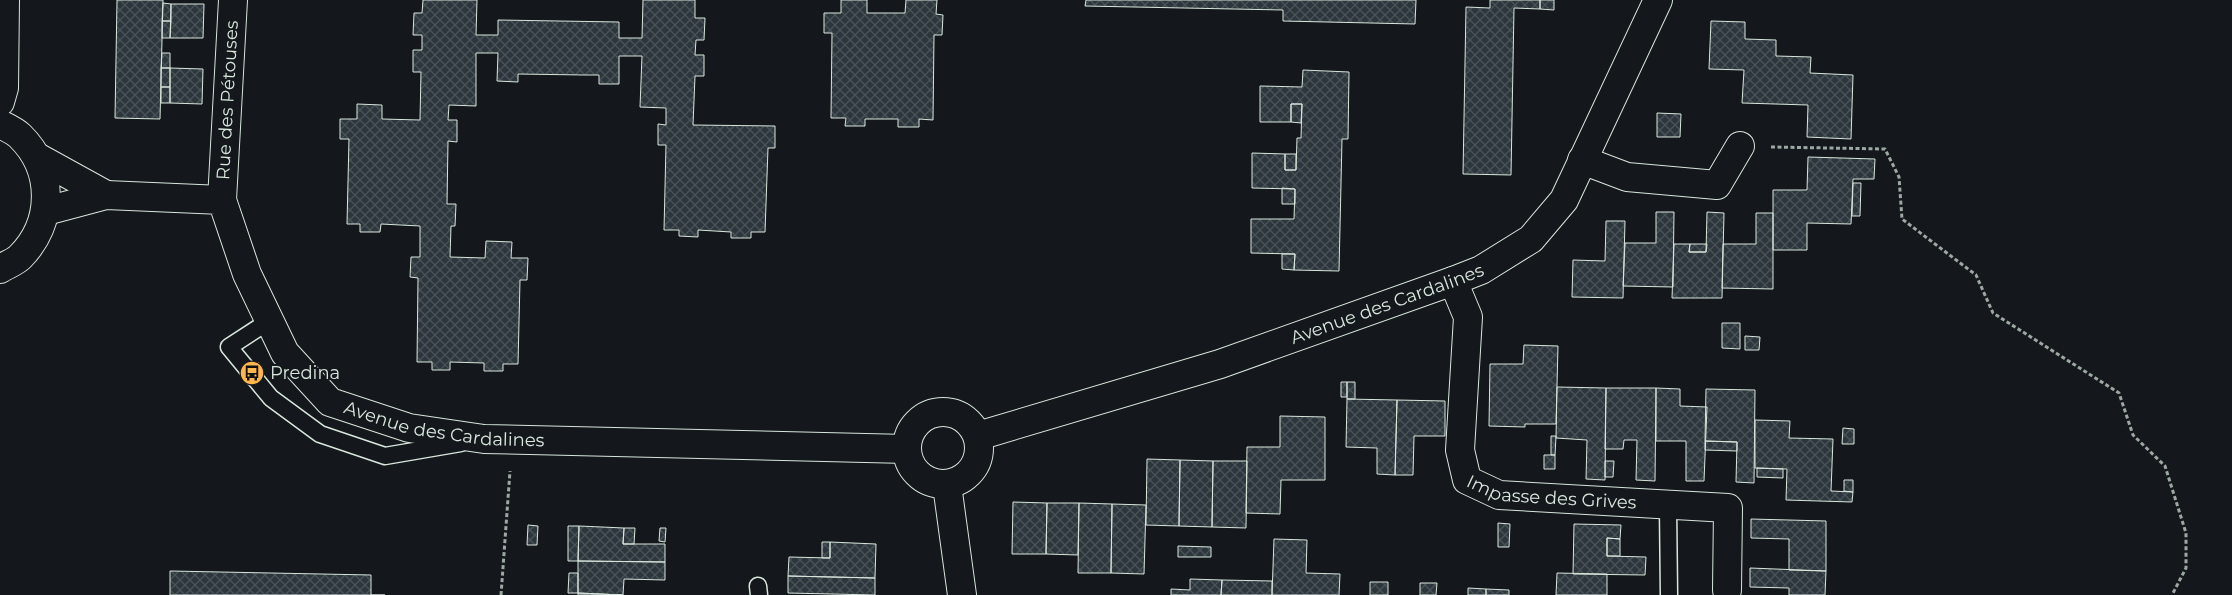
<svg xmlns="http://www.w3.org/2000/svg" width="2232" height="595" font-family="Montserrat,sans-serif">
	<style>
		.building { fill: url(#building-cross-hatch); stroke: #d8e6dc }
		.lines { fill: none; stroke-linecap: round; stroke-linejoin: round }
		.service-casing { stroke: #d8e6dc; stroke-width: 19 }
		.minor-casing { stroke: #d8e6dc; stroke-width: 30 }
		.primary-casing { stroke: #d8e6dc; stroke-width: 30 }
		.path { stroke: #9da8a2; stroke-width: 3; stroke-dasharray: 4 2.5; stroke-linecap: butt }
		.service { stroke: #14181c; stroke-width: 16 }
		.minor { stroke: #14181c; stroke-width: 28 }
		.primary { stroke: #14181c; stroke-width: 28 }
		.labels { text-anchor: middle; stroke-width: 4; stroke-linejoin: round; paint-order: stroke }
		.street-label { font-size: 18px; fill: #d8e6dc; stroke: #14181c }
		.poi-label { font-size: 18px; fill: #d8e6dc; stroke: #14181c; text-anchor: start }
	</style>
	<defs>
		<pattern id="building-cross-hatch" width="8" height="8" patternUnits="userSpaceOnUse" patternTransform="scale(1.25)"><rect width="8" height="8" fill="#2c363c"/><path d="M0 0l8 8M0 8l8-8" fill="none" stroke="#4a5358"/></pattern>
	</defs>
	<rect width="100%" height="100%" fill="#14181c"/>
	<!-- building -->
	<path class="building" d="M117,0H163L160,119L115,118Z
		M423,0H477L476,35H498V20L619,22V38H642L643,0H695V18H705L704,40H696L695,55H704V76H695L693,125L775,126V148H768L765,232H751V238H731V232L698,230V237L679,236V230H664L666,145H658V124L666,125V108L640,107L642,56H619V84H599V75H584L518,74V82L497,81L498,53H476V106L449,105L448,120H457V142L448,141L447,204H456L455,226H451L450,257L485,258L486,241L512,242L511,258H528L527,280H520L518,364H503V371H484V363L450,362V370H432V362H417L418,278L410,277L411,257H420V226L381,224L380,232H360V224H347L349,139H340V119H357V104L382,105V119L420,120L421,72H413V50H422V35H413L414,13H422Z
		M841,0H867V13H905L906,0H937L936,14L943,15L942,35H934L933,120L919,119V127H898V119H865V126H845L846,118H831L832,33H824V13H841Z
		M1086,0H1416L1415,24L1283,21V10L1085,6Z
		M1490,0H1540V9L1514,8L1511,175L1463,174L1466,7L1490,8Z
		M1540,0H1554V10L1540,9Z
		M163,3L171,4V21H162Z
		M171,4H204L203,38H170Z
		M162,21H171L170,38H162Z
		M1711,21L1745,22V39L1776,40V56L1811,57L1810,73L1853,75L1851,139L1807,137L1808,105L1742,103L1744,70L1709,69Z
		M162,53H170V68H161Z
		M161,68H170V87H161Z
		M170,68L203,69L202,104L170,103Z
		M1303,70L1349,72L1348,139H1342L1339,271L1294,270L1295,254L1251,253V219H1294L1295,189L1252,188V153L1285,154V170H1296L1297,138H1301L1302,104H1291V122H1260V86L1302,87Z
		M161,87H170V103H161Z
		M1291,104H1302L1301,123L1291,122Z
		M1657,113L1681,114L1680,137H1657Z
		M1285,154H1296V170H1285Z
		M1808,157L1875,159L1874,179H1853L1851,224L1807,223V250H1773V190H1807Z
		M1853,183H1861L1860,216H1852Z
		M1282,188L1295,189V204H1282Z
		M1656,212H1674L1673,287L1623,286L1625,243H1656Z
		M1707,212L1724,213L1722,298H1672L1674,244H1690L1689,252H1706Z
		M1756,213H1773V289L1722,288L1723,244H1756Z
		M1606,221H1625L1623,298L1572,297L1573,260L1605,261Z
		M1690,244H1707L1706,252H1689Z
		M1282,254H1295L1294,270L1282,269Z
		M1722,323H1740V349L1722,348Z
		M1745,336L1760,337L1759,350H1745Z
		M1524,345L1558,346L1556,424H1525V427L1489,426L1490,364H1523Z
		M1341,382H1347V397H1341Z
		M1347,382H1355V399H1347Z
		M1557,387L1606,388L1605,480L1586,479L1587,440L1556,438Z
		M1606,388H1656L1655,481L1636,480L1637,440H1624L1623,449H1605Z
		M1656,388L1680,389V406L1707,407L1704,481H1686V441H1656Z
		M1706,389L1755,390L1754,483L1736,482L1737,442L1705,441Z
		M1347,399L1397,400L1395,475L1377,474V448L1346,447Z
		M1397,400L1445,401V436H1414L1413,475H1395Z
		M1280,416L1325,417V480H1281L1280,514L1246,513L1247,447H1280Z
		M1755,420L1790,421L1789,438L1833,439L1831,491L1853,492L1852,502L1786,500L1787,469L1755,468Z
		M1843,428L1854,429V444H1842Z
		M1551,436H1556L1555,455H1551Z
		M1705,441L1737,442V451L1705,450Z
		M1544,455H1555V469H1544Z
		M1147,459L1180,460L1179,526L1146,525Z
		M1180,460L1213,461L1212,527L1179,526Z
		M1213,461H1247L1246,528L1212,527Z
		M1605,461H1614L1613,477H1605Z
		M1757,468L1783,469V478L1757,477Z
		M1844,480H1853V492L1844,491Z
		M1013,502L1047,503L1046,554H1012Z
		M1047,503H1079L1078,555L1046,554Z
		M1079,503L1112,504L1111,573H1078Z
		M1112,504L1146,505L1144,574L1111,573Z
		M1751,519L1826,521V571L1789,570V539L1751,538Z
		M1498,523L1510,524L1509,547H1498Z
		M1574,524L1621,525L1620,539L1607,538V556L1646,557L1645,575L1573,574Z
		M528,525L538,526L537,545H527Z
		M568,526H579L578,561H568Z
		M579,526L624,528L623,544H665V562L578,561Z
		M624,528H635L634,544H623Z
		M660,528H666L665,542L659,541Z
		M1607,538L1620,539V556H1607Z
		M1274,539L1307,540L1306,573L1340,574L1339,595H1272Z
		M822,542H830V558H822Z
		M830,542L876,544L875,578L788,576L789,557L830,558Z
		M1178,546L1211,547V557H1178Z
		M578,561L665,562V580L624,579L623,595L578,593Z
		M1750,568L1826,571L1825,595H1789V588L1750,587Z
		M170,571L371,575V595H385H170Z
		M569,573H578V593H568Z
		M1557,573L1607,574V595H1556Z
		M788,576L875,578V595L788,593Z
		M1190,579L1222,580L1221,595H1171V589L1190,590Z
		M1222,580L1272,581V595H1221Z
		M1370,582H1388V595H1370Z
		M1420,583H1437L1436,595H1420Z
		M1468,588L1486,589V595H1468Z
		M1486,589L1509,590V595H1486Z
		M578,593L623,595H578Z"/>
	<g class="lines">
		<!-- service casing -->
		<g class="service-casing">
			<path id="service" d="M269,321L229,347L271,398L320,434L385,456L461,443
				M1668,506L1669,595
				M758,586L759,595"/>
		</g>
		<!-- minor casing -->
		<g class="minor-casing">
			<g id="minor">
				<path d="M37,157L106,195"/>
				<path d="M1582,160L1627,177L1717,185L1740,146"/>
				<path id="s1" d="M222,200L233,0"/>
				<path id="s2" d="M46,211L106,195L222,200L247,274L285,353L330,402L409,428L484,439L907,449"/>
				<path id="s3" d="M1453,281L1468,317L1460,450L1467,480L1499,495L1728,508L1727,590"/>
				<circle cx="943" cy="448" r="36"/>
				<path id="s4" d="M978,436L1220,364L1453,281L1481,270L1531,239L1564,200L1658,0"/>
				<path d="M947,485L962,595"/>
			</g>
		</g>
		<!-- primary casing -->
		<g class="primary-casing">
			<path id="primary" d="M0,102L4,88L5,0
				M0,124C6,127 15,131 20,136C55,170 54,223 20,257C15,262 6,265 0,269"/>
		</g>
		<!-- path -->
		<path class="path" d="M1771,147L1885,149L1899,177L1902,219L1976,275L1993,313L2119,393L2133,435L2165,466L2186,533V568L2172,595
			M501,595L510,471"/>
		<!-- service -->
		<use href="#service" class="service"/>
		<!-- minor -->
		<use href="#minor" class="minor"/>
		<!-- primary -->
		<use href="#primary" class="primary"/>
	</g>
	<!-- icons -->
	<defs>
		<g id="bus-disc" transform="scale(1.25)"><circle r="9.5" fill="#ffb74d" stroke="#14181c"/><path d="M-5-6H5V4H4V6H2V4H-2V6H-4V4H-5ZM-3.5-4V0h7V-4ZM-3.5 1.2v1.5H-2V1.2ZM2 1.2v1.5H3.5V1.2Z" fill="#111"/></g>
	</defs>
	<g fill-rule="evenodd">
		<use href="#bus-disc" x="252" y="373"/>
	</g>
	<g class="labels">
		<!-- street labels -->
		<g class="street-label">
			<text dy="6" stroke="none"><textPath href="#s1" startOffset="100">Rue des Pétouses</textPath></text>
			<text dy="6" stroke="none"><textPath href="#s4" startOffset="430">Avenue des Cardalines</textPath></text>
			<text dy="6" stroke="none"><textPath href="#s2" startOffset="528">Avenue des Cardalines</textPath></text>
			<text dy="6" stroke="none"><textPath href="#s3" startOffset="290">Impasse des Grives</textPath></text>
		</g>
		<!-- poi labels -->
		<g class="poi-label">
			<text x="270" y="379">Predina</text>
		</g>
	</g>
</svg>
